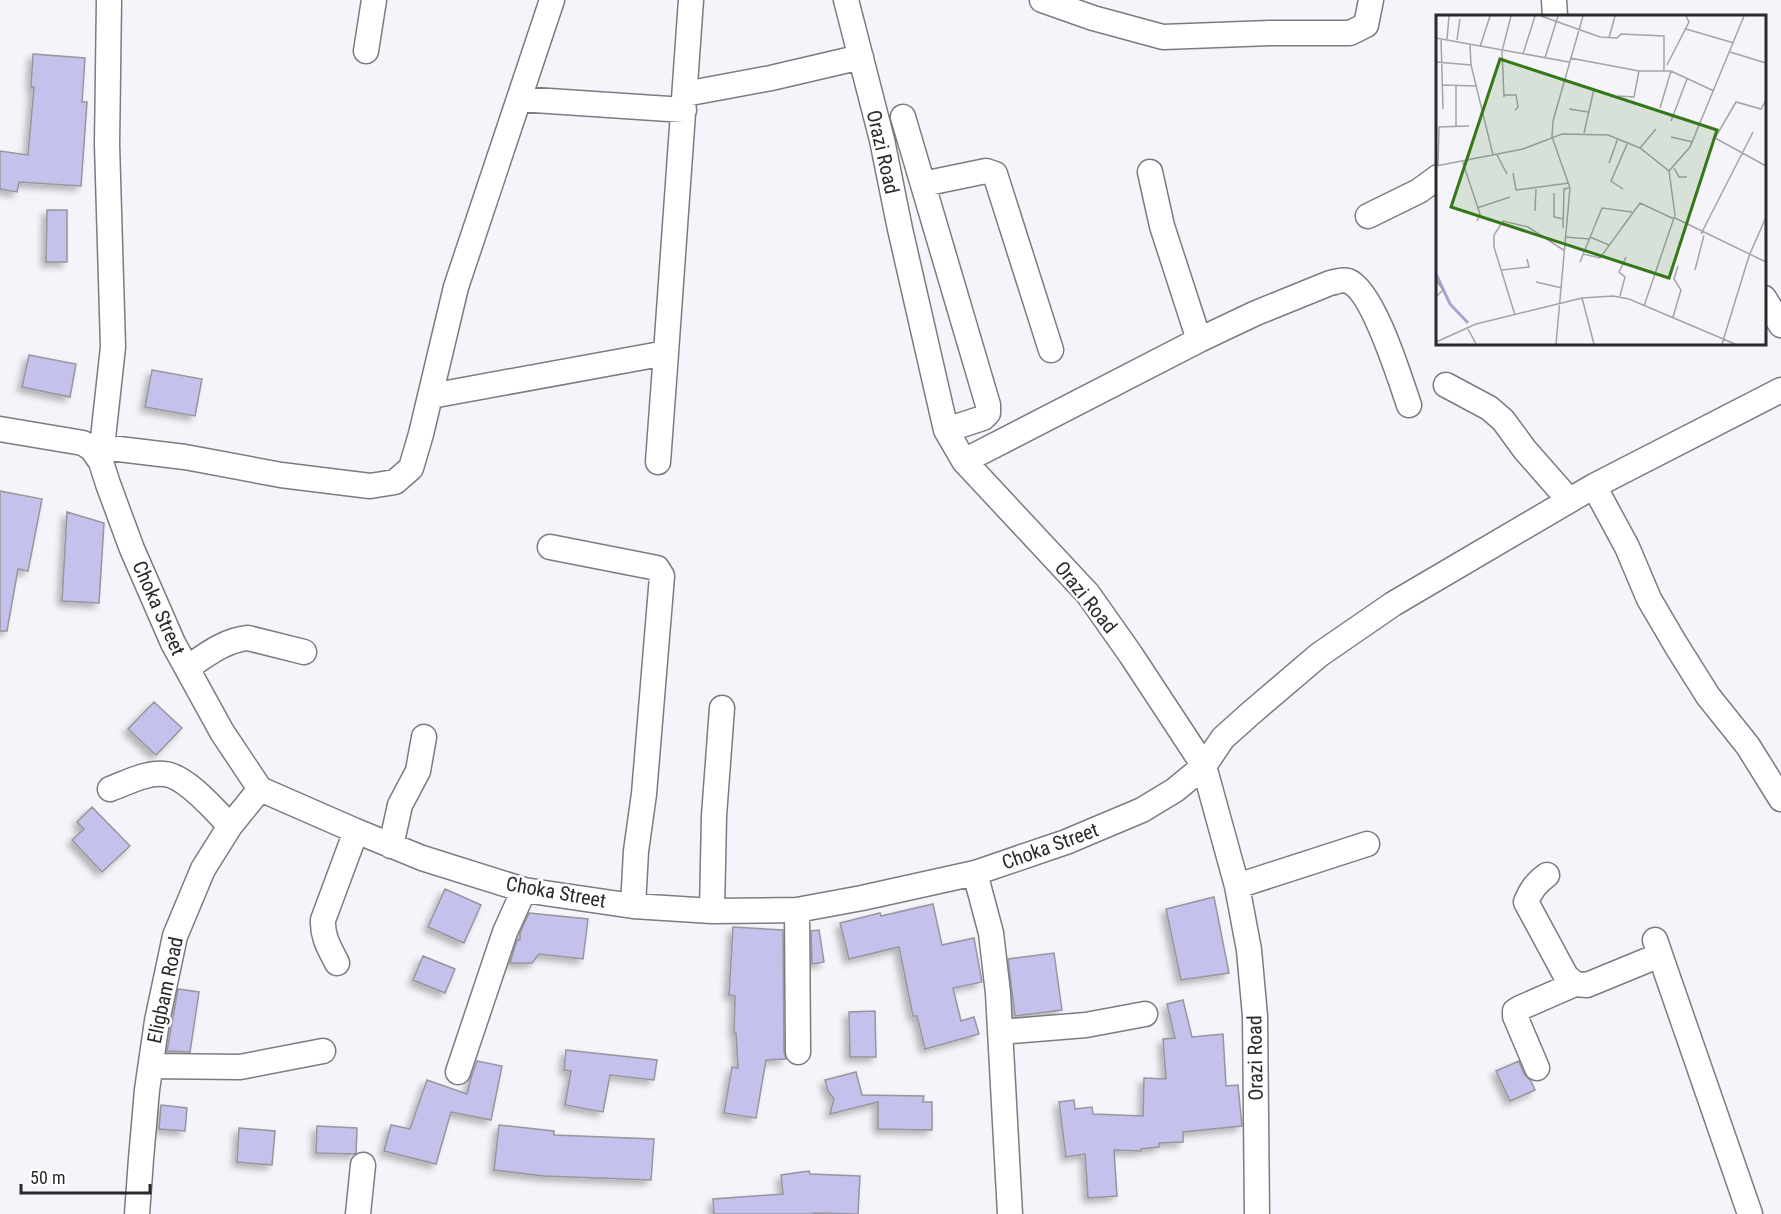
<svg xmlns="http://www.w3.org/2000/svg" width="1781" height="1214" font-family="'Roboto Condensed',sans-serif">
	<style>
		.building { fill: #c4c1ec; stroke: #96969b; stroke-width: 1.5; filter: url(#shadow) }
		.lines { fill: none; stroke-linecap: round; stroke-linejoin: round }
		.minor-casing { stroke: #7b7b80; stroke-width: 27 }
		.minor { stroke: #fff; stroke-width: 24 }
		.labels { text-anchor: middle; stroke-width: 5; stroke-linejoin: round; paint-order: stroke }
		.street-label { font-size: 20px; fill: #2a2a2c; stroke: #fff }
		.inset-river { fill: none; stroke: #a8a4cf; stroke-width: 3 }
		.inset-road { fill: none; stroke: #a3a3a8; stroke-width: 1.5 }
		.view { fill: #367818; fill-opacity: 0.15; stroke: #367818; stroke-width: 3 }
		.inset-edge { fill: none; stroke: #2a2a2c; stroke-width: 3 }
	</style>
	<defs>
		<filter id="shadow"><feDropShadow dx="-4.5" dy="4.5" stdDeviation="3" flood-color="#0004"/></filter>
	</defs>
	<rect width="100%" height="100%" fill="#f4f4fa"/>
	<!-- building -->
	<path class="building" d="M33,54L85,58L82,102H87L81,186L19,182L17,192L0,189V151L28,155L34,87H31Z
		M47,210H67V262H46Z
		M29,355L76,364L70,397L22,387Z
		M152,370L202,379L195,416L145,407Z
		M0,491L42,499L28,571L18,569L7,631H0Z
		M67,512L104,523L99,603L62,601Z
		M154,702L182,728L156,755L128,729Z
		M92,807L130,846L102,872L72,840L84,829L77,822Z
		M445,889L481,905L464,943L428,927Z
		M1214,897L1229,973L1181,980L1166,909Z
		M933,904L942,945L974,938L982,982L953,988L961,1021L974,1017L979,1034L925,1049L917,1016H913L899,947L849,959L840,923L880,913L881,916Z
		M529,913L588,919L583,959L539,954L532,963H510L517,940H520V933Z
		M733,927L783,930L784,1052L786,1059L766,1060L756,1118L724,1113L732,1067L738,1068L736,1033H734L735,996L729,995Z
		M819,930L824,962L812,964L811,931Z
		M1054,953L1062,1010L1015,1016L1008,959Z
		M423,956L455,969L445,993L413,980Z
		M178,989L199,992L190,1052L167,1051Z
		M1183,1000L1192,1037L1223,1034L1226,1086L1238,1085L1242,1126L1183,1132V1142L1159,1143V1147L1141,1149V1151L1114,1150L1117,1196L1088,1198L1085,1154L1066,1157L1059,1102L1074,1100L1075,1109L1092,1107L1093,1114L1143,1116L1144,1078L1166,1079L1163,1039L1175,1038L1167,1004Z
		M875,1011L876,1057H850L849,1012Z
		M566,1050L657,1060L654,1080L610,1075L603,1112L565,1105L571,1071L564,1070Z
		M477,1061L502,1066L491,1120L451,1112L436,1164L384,1151L391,1125L410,1129L427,1080L467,1094L471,1078Z
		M1519,1061L1524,1074L1531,1081L1535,1090L1510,1101L1496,1071Z
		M856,1072L862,1095L924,1096L923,1102H932V1130L878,1129V1102L830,1114L834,1099L828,1091L825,1080Z
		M161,1105L187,1108L185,1131L159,1129Z
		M499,1125L554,1131V1135L654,1139L651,1180L544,1176L494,1170Z
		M317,1126L357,1128L356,1153L354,1154L316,1153Z
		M239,1128L275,1131L272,1165L237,1162Z
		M809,1171L810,1174L860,1176L858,1214L814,1213V1214H714L713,1199L783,1194L781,1175Z"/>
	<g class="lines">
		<!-- minor casing -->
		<g class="minor-casing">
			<path id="minor" d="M109,0L107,144L113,347L102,447L101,462L108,484L132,549L173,643L222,732L260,789L356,831L422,858L524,890L633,906L712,911L797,910L862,898L975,873L1066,842L1142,810L1175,790L1204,766L1223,738L1251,713L1319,655L1393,604L1594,486L1781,390
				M846,0L882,140L900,229L946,430L964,461L1088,594L1131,655L1204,766L1237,886L1249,950L1255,1016L1257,1214
				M1042,0L1093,18L1163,37L1270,33H1350L1366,25L1371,0
				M1554,0L1555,16
				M366,51L374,0
				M685,94L771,78L861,57
				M519,99L684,110
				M903,117L988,405V413L983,418L946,430
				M1150,172L1162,226L1199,340
				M923,184L986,171L995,174L1051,350
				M1368,216L1419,191L1438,177
				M1764,298L1781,325
				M1446,385L1489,408L1503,420L1525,450L1569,500
				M431,396L666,353L691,0
				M0,429L83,443L92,449L101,462
				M102,447L185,457L281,475L370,486L395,482L411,468L421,434L456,287L552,0
				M964,461L1199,340L1256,313L1330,283C1336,282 1342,279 1348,281C1373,290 1400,379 1409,405
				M658,462L666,353
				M1594,486L1627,547L1649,599L1676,645L1708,696L1748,746L1781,799
				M550,547L657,568L662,576L644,794L636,851L633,906
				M187,668C206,655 225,640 248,638L304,652
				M110,789C126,783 147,772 164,774C185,775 216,811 230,826
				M391,846L400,805L418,771L424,737
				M975,873L991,933L998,993L1010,1214
				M1547,875C1536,883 1531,890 1526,902L1566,976L1575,984L1587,985L1660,955
				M1237,886L1367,844
				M797,910L798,1052
				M712,911L714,816L722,708
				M1655,940L1750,1214
				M337,963C330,949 322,937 323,920L356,831
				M1000,1032L1086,1025L1145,1014
				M151,1066L240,1067L323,1051
				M1537,1068L1515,1016V1011L1520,1008L1575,984
				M458,1072L505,932L524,890
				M137,1214L141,1159L147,1090L157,1021L175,936L203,869L230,826L260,789
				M358,1214L363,1165"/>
		</g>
		<!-- minor -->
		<use href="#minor" class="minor"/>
	</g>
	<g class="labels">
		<!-- street labels -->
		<g class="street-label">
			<text transform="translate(883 152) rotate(77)" y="7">Orazi Road</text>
			<text transform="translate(1086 597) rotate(51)" y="7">Orazi Road</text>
			<text transform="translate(159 608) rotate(66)" y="7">Choka Street</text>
			<text transform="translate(1050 846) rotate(-20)" y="7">Choka Street</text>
			<text transform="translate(556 892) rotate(10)" y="7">Choka Street</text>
			<text transform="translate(165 990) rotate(-78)" y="7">Eligbam Road</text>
			<text transform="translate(1255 1058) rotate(-91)" y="7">Orazi Road</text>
		</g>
	</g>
	<!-- overview -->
	<g transform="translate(1436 15)">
		<rect width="330" height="330" fill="#f4f4fa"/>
		<path class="inset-river" d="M0,259L14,289L32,308"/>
		<path class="inset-road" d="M105,1L164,22L181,23L185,19L228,21V56M250,14L298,28M0,23L133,47M5,23L7,94M173,23L179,1M11,24L13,1M21,25L24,4M34,30L35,50L57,140M44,32L54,1M294,37L330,48M87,39L99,1M109,43L122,1M134,43L203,56H235L278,76M0,47L35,50M231,50L253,7L250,1M7,70L40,71M20,71V111M68,80H80L82,92L79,95M182,81L198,82L203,56M68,82L66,36L75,1M330,85L325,94L300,87L279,123L330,151M224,93L235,56M133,94L152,97M235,106L251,64M148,118L158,74M235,122L257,127M204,133L220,114M61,140L71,159M26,145L44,199L41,206M173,148L182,123M0,151L87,134L126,119L172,120L204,133L233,156L239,200L208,291M2,151L3,112L33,111M238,153L243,162H251M233,156L254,132L308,1M77,158L80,175L133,168M187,174L175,166L192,127M118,178V202L127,204M41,193L74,182M99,196L100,174M239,203L330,247M127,213L128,174L134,173M265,219L317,117M130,222L153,224M154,222L173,230M147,239L164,243L204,188L238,204M144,247L166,193L196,197M66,255L93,252L91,244M259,255L268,220M0,265L7,275L0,282M100,267L126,273M184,281L189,262L183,257L190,242M146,283L158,329M79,300L58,232V220L67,206L92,212L129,236M237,302L245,275L238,264L242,251M31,312L40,329M0,327L40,309L146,283L177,281L193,284L299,329M120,329L134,173L116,122L117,106L147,1M286,329L313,241L330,202"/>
		<path class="view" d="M64,44L281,115L233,263L15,192Z"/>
		<rect width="330" height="330" class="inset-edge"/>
	</g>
	<!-- scale -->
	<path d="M21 1184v9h129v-9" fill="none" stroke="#2a2a2c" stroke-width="3"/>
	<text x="30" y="1184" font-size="18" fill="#2a2a2c" stroke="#ffffff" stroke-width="4.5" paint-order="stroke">50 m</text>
</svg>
